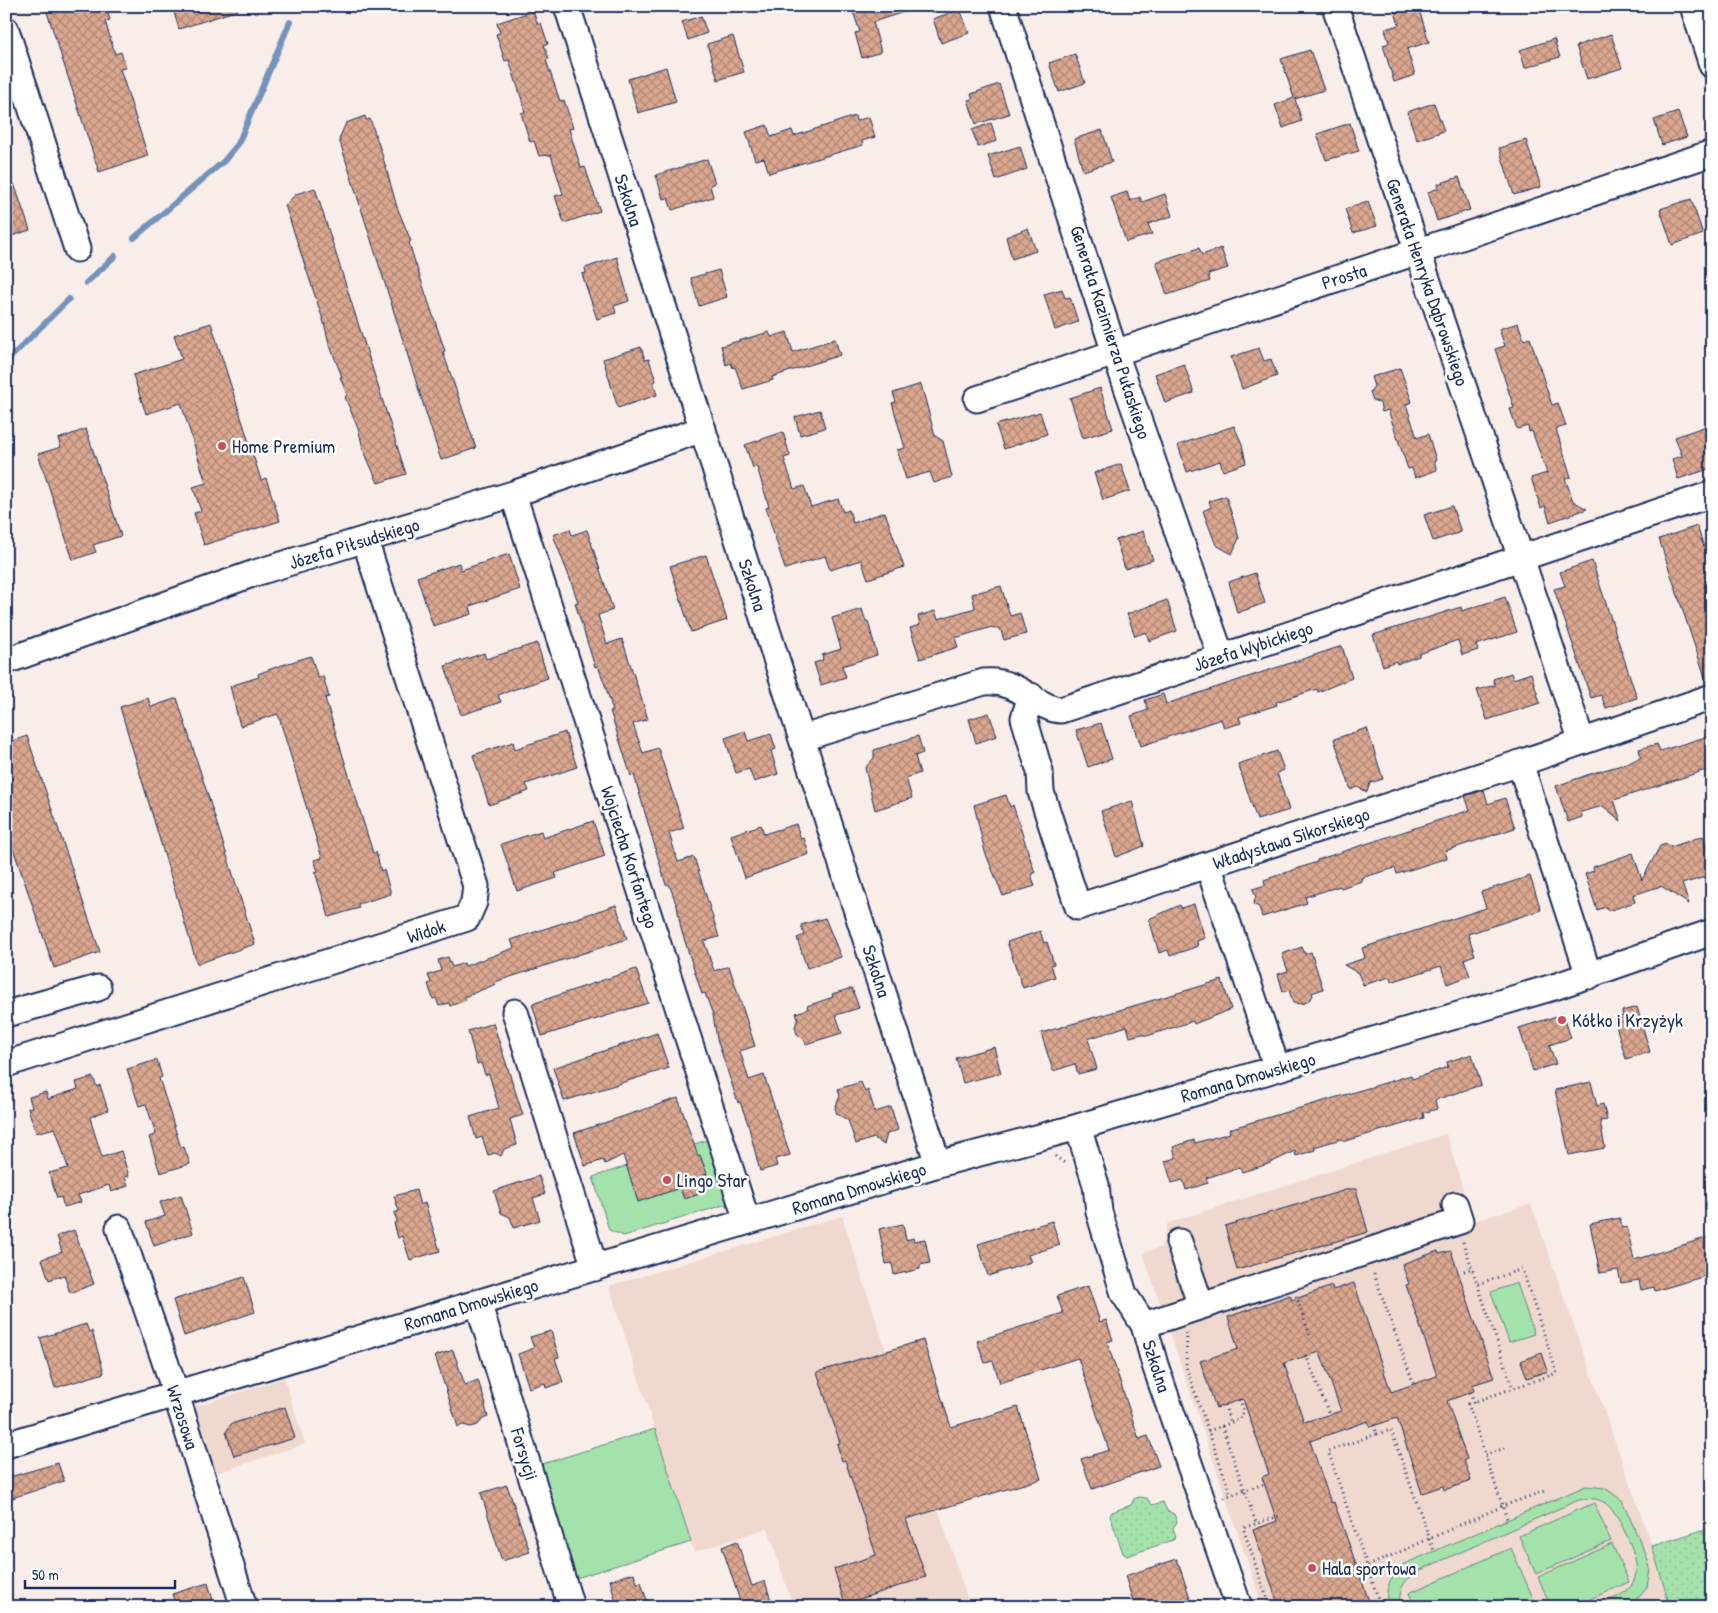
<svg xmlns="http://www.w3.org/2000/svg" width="1718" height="1613" font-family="'Patrick Hand',sans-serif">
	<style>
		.built { fill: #efd8ce }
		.grass { fill: #a3e2ab; stroke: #5f8884 }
		.park { fill: url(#park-dots); stroke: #5f8884 }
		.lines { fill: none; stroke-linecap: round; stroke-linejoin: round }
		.stream { stroke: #7492bb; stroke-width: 6 }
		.building { fill: url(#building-cross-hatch); stroke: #1b2f5e; fill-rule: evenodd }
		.minor-casing { stroke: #1b2f5e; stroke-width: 29 }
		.path { stroke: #1b2f5e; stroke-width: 3; stroke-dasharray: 1 4; stroke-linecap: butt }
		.minor { stroke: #fff; stroke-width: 25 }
		.poi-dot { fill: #d1495b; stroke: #fff; stroke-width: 2 }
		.labels { text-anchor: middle; stroke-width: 5; stroke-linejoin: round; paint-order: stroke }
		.street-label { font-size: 19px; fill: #1b2f5e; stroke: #fff }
		.poi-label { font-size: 19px; fill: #1b2f5e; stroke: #fff; text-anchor: start }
	</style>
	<defs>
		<pattern id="park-dots" width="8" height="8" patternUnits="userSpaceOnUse" patternTransform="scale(1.25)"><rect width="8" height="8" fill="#a3e2ab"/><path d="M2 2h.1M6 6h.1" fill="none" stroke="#8cc296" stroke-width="1.8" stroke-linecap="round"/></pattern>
		<pattern id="building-cross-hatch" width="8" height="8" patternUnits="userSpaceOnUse" patternTransform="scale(1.25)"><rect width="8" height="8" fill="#dba78f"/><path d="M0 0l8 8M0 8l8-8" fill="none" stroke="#b18878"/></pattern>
	</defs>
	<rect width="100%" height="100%" fill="#f8ede9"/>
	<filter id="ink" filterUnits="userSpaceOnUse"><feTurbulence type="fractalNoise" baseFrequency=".02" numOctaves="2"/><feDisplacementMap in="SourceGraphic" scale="10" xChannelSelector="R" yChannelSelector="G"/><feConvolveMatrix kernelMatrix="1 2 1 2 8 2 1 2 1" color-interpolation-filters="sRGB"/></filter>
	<g filter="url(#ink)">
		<!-- built -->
		<path class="built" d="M1446,1134L1473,1221L1531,1204L1652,1546L1669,1603L1658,1607H1263L1143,1253L1162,1247L1168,1223Z
			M842,1216L970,1607H793L768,1528L694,1552L609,1286Z
			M284,1378L305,1444L210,1475L188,1409Z"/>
		<!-- grass -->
		<path class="grass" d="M707,1140L727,1204L624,1236L609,1230L593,1177Z
			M1517,1283L1534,1334L1509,1342L1491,1292Z
			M655,1429L691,1542L576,1578L539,1465Z
			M1586,1486L1605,1488L1622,1500L1647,1557L1650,1568L1647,1587L1633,1603L1625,1607H1594C1606,1601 1623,1597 1631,1586C1635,1580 1637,1572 1636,1564C1635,1550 1617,1511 1605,1503C1596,1497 1586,1498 1576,1501L1416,1572C1403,1580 1398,1592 1400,1607H1388C1384,1590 1390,1576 1402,1565Z
			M1594,1503L1611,1541L1536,1574L1519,1536Z
			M1612,1544L1629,1582L1572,1607H1551L1538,1577Z
			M1511,1548L1537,1607H1415L1409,1593Z"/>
		<!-- park -->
		<path class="park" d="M1139,1497L1147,1498L1152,1505L1163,1502L1167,1511L1174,1514L1177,1522L1173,1528L1176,1537L1173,1540L1127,1556L1123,1553L1110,1516L1112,1512L1131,1505L1134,1499Z
			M1712,1527V1607H1670L1652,1546Z"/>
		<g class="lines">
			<!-- stream -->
			<path class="stream" d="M134,238L224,161L238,144L290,22
				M86,283L115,256
				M6,362L69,299"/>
		</g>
		<!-- building -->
		<path class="building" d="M45,6H106L110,20L105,21L115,54L121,52L126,68L120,69L148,156L99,172Z
			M172,6H238V10L179,29Z
			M851,6H913V9L873,22L881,52L862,58L855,33L860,32Z
			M1393,6H1418L1429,42L1407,49L1415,75L1394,82L1383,45L1389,43L1385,29L1399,25Z
			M960,9L969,33L941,43L933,19Z
			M533,11L538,25L541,23L548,44L544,45L549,59L546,60L560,101L564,100L573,128L569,129L581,168L585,167L600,211L564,223L555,196L563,194L551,155L539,156L534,141L530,142L521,113L525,112L521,97L509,60L505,61L496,34L500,33L497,23Z
			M701,16L707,33L688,40L682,22Z
			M1611,34L1622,68L1587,79L1576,46Z
			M733,36L744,72L718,80L707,44Z
			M1554,39L1560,57L1525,68L1520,50Z
			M1310,50L1324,90L1295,99L1302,121L1283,128L1275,105L1294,98L1281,59Z
			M1075,54L1085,83L1059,92L1049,63Z
			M666,67L676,102L638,113L628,79Z
			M999,84L1009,114L976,124L968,100L973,99L971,94Z
			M1434,103L1444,131L1417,140L1407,112Z
			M1678,112L1687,137L1662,145L1654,120Z
			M365,116L366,120L370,119L382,154L397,207L411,241L409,243L415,262L445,351L443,352L476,448L441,460L339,139L346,123Z
			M855,116L856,121L869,117L875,137L862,141L863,145L769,173L764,158L755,160L746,132L767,125L771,137L792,130L794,136Z
			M991,123L997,141L978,147L972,130Z
			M1350,123L1359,151L1326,160L1317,134Z
			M1102,130L1112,162L1083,171L1074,139Z
			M1526,140L1541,187L1514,195L1499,148Z
			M1020,146L1027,169L996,180L988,156Z
			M707,159L715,183L710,185L713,197L672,210L668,198L663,199L656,175Z
			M6,169H9L30,230L6,238Z
			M1459,177L1470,210L1437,221L1428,192L1439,188L1438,184Z
			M315,188L406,474L378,483L363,449L359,431L345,397L347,395L340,377H342L329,343L324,323L285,205L296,194Z
			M1127,192L1130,201L1140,197L1142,202L1165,194L1172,216L1148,224L1152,234L1126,242L1111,197Z
			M1691,199L1703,234L1672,245L1660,209Z
			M1368,202L1377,226L1353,233L1345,209Z
			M1028,228L1036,251L1012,259L1006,237Z
			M1199,248L1202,255L1221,248L1228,268L1208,274L1210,281L1167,295L1156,262Z
			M617,257L629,301L614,306L616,313L597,319L582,274L586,273L585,268Z
			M719,270L727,297L699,306L691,278Z
			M1062,289L1065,298L1070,297L1078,322L1055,330L1044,294Z
			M211,323L261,480L266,478L280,521L204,545L194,513L201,511L193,487L206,483L181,403L146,414L133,375L182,359L174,335Z
			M1518,323L1524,340L1530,338L1552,405L1558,403L1566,426L1556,429L1571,477L1565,478L1573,501L1587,509L1550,522L1545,506L1541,508L1531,478L1547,473L1532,431L1529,432L1528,426L1517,429L1510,409L1514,408L1495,349L1505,346L1499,329Z
			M769,332L771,337L787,332L793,352L835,339L840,355L772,377L773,380L743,389L735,367L733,368L731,363L726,365L721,346Z
			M641,347L645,360L649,359L656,381L653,382L657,395L618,408L603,359Z
			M1259,348L1264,361L1271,359L1277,376L1242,389L1231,357Z
			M1184,364L1194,393L1165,403L1155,374Z
			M1400,368L1412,402L1406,404L1417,438L1428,434L1436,460L1434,461L1437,470L1415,478L1412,468L1408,469L1388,410L1382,412L1380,403L1373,400L1370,392L1374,386L1371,377Z
			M921,384L935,436L943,441L952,477L934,483L930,472L906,479L897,450L905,448L892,403L896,402L893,393Z
			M1100,388L1113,429L1083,438L1070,398Z
			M820,410L825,428L800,435L795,417Z
			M1040,412L1047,434L1004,449L996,425Z
			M1712,424V468L1678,479L1672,459L1682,456L1675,437Z
			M1234,426L1242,444L1246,463L1223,471L1220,461L1187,472L1178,445Z
			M86,429L121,536L93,545L96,552L73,560L38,454L61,447L58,439Z
			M783,432L790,456L784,458L794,489L804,486L811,507L838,499L843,512L849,510L853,523L885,512L904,567L868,579L861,560L830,570L825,556L785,569L766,508L769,507L757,467L753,468L745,445Z
			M1121,464L1130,491L1103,500L1094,473Z
			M1226,496L1239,538L1232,554L1216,545L1203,511L1211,507L1209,501Z
			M1452,506L1461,532L1433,541L1424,515Z
			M1697,526L1712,571V683H1707L1659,539Z
			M570,529L572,535L587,530L613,610L598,615L607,644L622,639L648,719L633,724L643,753L658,748L684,828L669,833L678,862L694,857L719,937L704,941L714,971L729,966L755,1046L740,1051L749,1080L764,1075L790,1155L775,1159L777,1166L760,1171L748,1124L740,1102L738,1103L717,1039L713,1015L705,993L702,994L681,929L677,906L669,884L666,885L634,775L631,776L610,711H613L606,688L598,666L595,667L575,603L578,602L570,579L553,535Z
			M1143,531L1153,560L1125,569L1116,540Z
			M509,554L520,589L470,606L472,614L433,626L417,577L459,563L461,570Z
			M706,555L727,620L691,632L670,566Z
			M1592,561L1637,698L1606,708L1601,695L1591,698L1554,589L1565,586L1560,572Z
			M1255,573L1265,603L1237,613L1229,582Z
			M1001,586L1010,616L1020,613L1026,634L1004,640L1000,628L993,629L992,627L955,638L958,647L920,659L910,628L920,625L918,616L935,611L938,619L975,608L972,594Z
			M1505,597L1517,632L1476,645L1478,650L1462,655L1458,640L1419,654V656L1397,664L1396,661L1383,666L1373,635L1461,607L1462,611Z
			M1167,600L1177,631L1149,641L1146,632L1135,636L1127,614Z
			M862,609L866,622L868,621L877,655L842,666L846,677L821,685L814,663L823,660L822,655L841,649L832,618Z
			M537,643L548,678L498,695L501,702L461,715L445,666L484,653L486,659Z
			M1342,646L1352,678L1318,692L1317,689L1276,702L1277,705L1239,717L1241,723L1224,728L1221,719L1141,746L1131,716L1148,710L1145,700L1163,694L1166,704Z
			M311,656L318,678L323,676L329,697L325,698L373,853L376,852L381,871L384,870L391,894L358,904L359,908L329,917L315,872L318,871L314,860L322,858L278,714L240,726L230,686L259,677L258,674L276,667Z
			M1511,673L1513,679L1531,673L1540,703L1487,720L1477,690L1495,685L1493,679Z
			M148,698L151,707L177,698L255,944L197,964L120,707Z
			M989,713L997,736L976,743L969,719Z
			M1101,723L1112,759L1088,767L1076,730Z
			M1367,728L1383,779L1370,783L1367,792L1357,787L1351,790L1334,739Z
			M745,731L748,741L771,734L776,749L771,751L778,774L754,782L749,769L736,773L725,738Z
			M565,732L577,767L526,784L529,791L489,805L473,755L513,742L515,749Z
			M1712,735V768L1614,800L1621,821L1603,806L1581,812L1582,817L1568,822L1556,786L1593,773L1629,763L1641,757L1639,749L1657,744L1660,751Z
			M27,736L100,952L54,968L6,828V743Z
			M918,736L923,753L915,756L920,773L906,778L912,798L875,810L865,768L874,758V750Z
			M1277,751L1284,770L1277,773L1289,810L1257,820L1238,764Z
			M1484,790L1488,804L1505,798L1515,828L1445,851L1447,858L1397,874L1395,868L1361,878L1362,881L1341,888L1340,886L1305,897L1307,903L1262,917L1259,907L1253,904L1256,897L1253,889L1265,885L1264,880L1317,862V860L1470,810L1465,796Z
			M1006,795L1010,807L1013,805L1035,873L1031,874L1035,886L1003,896L985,852L974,805Z
			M1132,801L1144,846L1116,857L1101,811Z
			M593,821L605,856L555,873L557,878L517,891L501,844L541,831L543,838Z
			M796,824L801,839L804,838L809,854L745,878L731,835L761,825L764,834Z
			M1703,836L1709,855L1712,856V875L1682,884L1689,904L1661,886L1633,895L1635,902L1608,911L1606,907L1597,910L1585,874L1594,871L1593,867L1633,853L1642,880L1660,846L1666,844L1671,847Z
			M1530,876L1541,910L1468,934L1475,955L1464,959L1470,976L1447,984L1441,966L1391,982L1390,977L1363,985L1358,973L1344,965L1365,958L1362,948L1486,908L1481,892Z
			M1194,904L1205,938L1197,941L1198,946L1170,956L1168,950L1159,953L1149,919L1180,905L1181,908Z
			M616,905L627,939L495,982L496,984L464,997L466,1000L450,1006L449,1003L439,1006L436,998L433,999L428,984L431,983L428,975L441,971L438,960L448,957L452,967L464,963L465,966L514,948L511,940Z
			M825,918L841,957L807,968L797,938L804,935L801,925Z
			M1040,931L1044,943L1047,942L1054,964L1051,965L1055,977L1023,988L1007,942Z
			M1302,947L1305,954L1311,952L1323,989L1312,993L1313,996L1307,1002L1301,1004L1293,1003L1289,990L1283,992L1278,974L1288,971L1282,954Z
			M636,969L648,1003L542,1036L532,1004Z
			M1222,980L1231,1009L1194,1024L1193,1021L1147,1036L1142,1034L1130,1037L1127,1026L1088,1039L1097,1069L1078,1074L1075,1064L1053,1071L1041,1033Z
			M852,988L859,1008L836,1015L842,1033L806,1044L804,1039L797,1034L795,1027L798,1018L796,1013L808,1009L807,1006L833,997L832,994Z
			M1637,1007L1650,1052L1626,1059L1614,1019L1623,1016L1622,1011Z
			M1563,1014L1571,1038L1549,1045L1556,1064L1533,1071L1519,1028Z
			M493,1023L523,1115L510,1119L517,1145L504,1149L501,1156L495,1153L488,1155L482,1137L476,1139L470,1117L499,1108L489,1074L485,1075L481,1063L477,1064L468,1031Z
			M657,1033L669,1068L564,1101L553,1068Z
			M994,1047L1001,1073L963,1083L956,1058Z
			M1472,1054L1481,1085L1435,1100L1437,1109L1423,1113L1424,1118L1345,1141L1341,1139L1314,1147L1315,1150L1296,1156L1295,1151L1268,1164L1242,1172L1240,1167L1206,1178L1208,1183L1186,1190L1183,1180L1172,1183L1165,1161L1176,1158L1173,1147L1194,1140L1195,1143L1230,1133L1229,1129L1395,1080L1411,1075L1412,1079L1448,1067L1447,1062Z
			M157,1060L162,1077L159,1078L181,1148L184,1147L190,1164L160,1173L149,1137L156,1134L146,1104L139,1106L127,1069Z
			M93,1077L97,1087L100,1085L108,1110L90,1117L92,1125L102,1157L121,1151L129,1176L125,1177L128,1186L111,1192L109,1185L78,1195L81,1202L64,1207L61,1197L57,1198L49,1173L68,1168L58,1136L55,1128L36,1133L28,1108L32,1107L29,1097L46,1092L48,1099L78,1089L76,1082Z
			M861,1082L865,1092L868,1090L875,1112L891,1107L898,1130L887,1134L884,1145L874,1138L856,1144L848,1120L837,1114L835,1108L840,1096L838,1089Z
			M1591,1082L1597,1106L1603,1104L1607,1120L1600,1121L1605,1148L1569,1155L1555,1090Z
			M678,1098L698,1156L700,1155L707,1174L701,1176L706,1192L684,1199L680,1188L638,1202L623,1155L605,1164L603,1160L585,1166L574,1133Z
			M539,1176L545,1194L533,1198L540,1220L514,1228L510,1217L501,1213L494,1191Z
			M1349,1189H1356L1368,1232L1237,1270L1225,1226Z
			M416,1190L420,1205L425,1203L440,1251L410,1260L402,1236L398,1238L394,1223L397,1221L394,1213L399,1211L394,1196Z
			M181,1195L193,1233L154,1246L146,1222L165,1216L160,1202Z
			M1620,1218L1622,1228L1627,1227L1634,1260L1712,1236V1274L1655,1291L1654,1287L1641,1290L1639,1280L1621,1283L1618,1270L1600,1273L1590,1224Z
			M1052,1221L1060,1245L1028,1255L1031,1262L988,1276L978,1244Z
			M903,1224L906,1240L913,1238L914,1241L925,1239L930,1263L920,1265V1269L894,1275L892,1263L886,1264L879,1229Z
			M74,1230L94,1284L70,1293L64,1275L49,1280L42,1259L62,1252L57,1236Z
			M1438,1251L1439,1254L1451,1251L1494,1378L1472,1385L1474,1391L1447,1401L1467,1459L1464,1460L1471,1481L1444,1490L1443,1486L1422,1493L1397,1418L1370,1427L1368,1421L1310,1441L1331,1503L1334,1502L1343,1527L1371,1607H1279L1253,1530L1277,1521L1262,1477L1269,1474L1243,1399L1216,1408L1200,1361L1238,1349L1228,1317L1290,1295L1292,1300L1332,1286L1333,1290L1354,1283L1391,1392L1437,1376L1406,1285L1409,1284L1402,1264ZM1320,1352L1341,1411L1304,1422L1284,1363Z
			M244,1277L255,1312L184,1336L173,1300Z
			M1088,1286L1100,1322L1106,1320L1113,1340L1107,1342L1139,1439L1148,1436L1159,1466L1092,1489L1081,1459L1109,1450L1078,1358L1000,1383L993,1361L985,1363L977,1341L1063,1313L1057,1296Z
			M86,1324L89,1332L92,1331L104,1373L55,1388L40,1338Z
			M551,1331L559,1357L555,1358L563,1382L546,1388L545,1383L529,1388L518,1354L534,1348L530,1337Z
			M923,1340L951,1427L1018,1407L1041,1479L906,1519L926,1577L845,1604L834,1569L876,1555L845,1460L842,1461L837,1444L840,1443L817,1372Z
			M453,1350L465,1385L478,1380L486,1405L485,1406L488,1417L483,1419L478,1425L471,1427L463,1425L458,1427L435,1356Z
			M1542,1353L1548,1371L1527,1378L1521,1361Z
			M285,1407L295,1438L234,1456L226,1432L231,1424Z
			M58,1463L64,1481L6,1500V1478Z
			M507,1485L530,1552L502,1561L481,1493Z
			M737,1541L752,1586L765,1581L773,1607H742L722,1547Z
			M1177,1559L1193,1607H1135L1125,1576Z
			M634,1573L637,1583L641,1582L649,1607H617L610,1580Z
			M208,1583L215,1607H176L172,1594Z"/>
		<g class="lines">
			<!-- minor casing -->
			<g class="minor-casing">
				<path id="minor" d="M567,6L938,1164
					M1003,6L1115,353L1221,656
					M1335,6L1521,558L1712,494
					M1693,6L1712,65
					M6,30L77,249
					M977,399L1712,153
					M513,494L747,1221
					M6,661L255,573L513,494L703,429
					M1031,696L1024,718L1040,772L1041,792L1078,907L1520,763L1712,697
					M803,738L984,682C1017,678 1039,710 1061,710L1521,558L1582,742
					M1520,763L1589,976
					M1208,865L1277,1068
					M515,1012L595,1268
					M6,1014L98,988
					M6,1064L467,918L474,902L476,886L365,540
					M1078,1127L1096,1185L1099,1212L1124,1294L1144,1325L1155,1365L1239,1607
					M119,1228L170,1376L244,1607
					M1179,1242L1201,1306
					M478,1302L571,1607
					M1144,1325L1460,1221L1455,1205
					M6,1445L938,1164L1078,1127L1557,986L1712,932"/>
			</g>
			<!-- path -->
			<path class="path" d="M1706,85L1712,103
				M1055,1156L1066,1164
				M1463,1242L1513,1388
				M1464,1271L1472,1268
				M1374,1274L1414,1385
				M1478,1284L1522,1269L1557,1373L1468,1404L1507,1519
				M1296,1296L1310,1336
				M1187,1333L1186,1367L1231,1495
				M1306,1355L1329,1414
				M1470,1392L1474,1402
				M1225,1405L1230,1423
				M1374,1425L1377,1434L1328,1451L1381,1607
				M1222,1426L1240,1419L1244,1411L1239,1397
				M1208,1431L1222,1426L1256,1523
				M1377,1434L1391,1430L1434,1551
				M1485,1455L1505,1448
				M1224,1497L1264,1484
				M1368,1566L1503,1506L1544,1491
				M1270,1607L1243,1528L1279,1516
				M1712,1607L1710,1589L1712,1585"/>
			<!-- minor -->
			<use href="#minor" class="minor"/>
		</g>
	</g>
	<!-- markers -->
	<g class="poi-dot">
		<circle cx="222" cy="446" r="5"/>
		<circle cx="1562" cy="1020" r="5"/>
		<circle cx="667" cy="1180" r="5"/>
		<circle cx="1312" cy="1568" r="5"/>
	</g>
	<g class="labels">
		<!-- street labels -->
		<g class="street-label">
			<text transform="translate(629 200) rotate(72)" y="7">Szkolna</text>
			<text transform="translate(1344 276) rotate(-18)" y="7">Prosta</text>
			<text transform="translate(1428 282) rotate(71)" y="7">Generała Henryka Dąbrowskiego</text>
			<text transform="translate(1111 332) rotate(72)" y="7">Generała Kazimierza Pułaskiego</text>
			<text transform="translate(354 543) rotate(-17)" y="7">Józefa Piłsudskiego</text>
			<text transform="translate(753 585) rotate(72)" y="7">Szkolna</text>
			<text transform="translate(1253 646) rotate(-18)" y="7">Józefa Wybickiego</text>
			<text transform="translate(1291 838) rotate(-18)" y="7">Władysława Sikorskiego</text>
			<text transform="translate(630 857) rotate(72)" y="7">Wojciecha Korfantego</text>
			<text transform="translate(426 931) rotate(-18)" y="7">Widok</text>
			<text transform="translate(877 971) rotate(72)" y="7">Szkolna</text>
			<text transform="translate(1248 1077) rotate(-16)" y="7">Romana Dmowskiego</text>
			<text transform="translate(859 1188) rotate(-17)" y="7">Romana Dmowskiego</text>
			<text transform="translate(471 1304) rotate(-17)" y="7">Romana Dmowskiego</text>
			<text transform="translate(1157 1366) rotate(72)" y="7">Szkolna</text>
			<text transform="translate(183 1417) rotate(72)" y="7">Wrzosowa</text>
			<text transform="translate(525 1454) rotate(73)" y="7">Forsycji</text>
		</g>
		<!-- poi labels -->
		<g class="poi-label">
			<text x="232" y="453">Home Premium</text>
			<text x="1572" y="1027">Kółko i Krzyżyk</text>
			<text x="677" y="1187">Lingo Star</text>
			<text x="1322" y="1575">Hala sportowa</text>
		</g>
	</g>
	<!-- margin -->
	<rect width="1718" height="1613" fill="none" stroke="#fff" stroke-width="25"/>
	<rect x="12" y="12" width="1693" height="1588" fill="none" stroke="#1b2f5e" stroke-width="2" filter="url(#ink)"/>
	<!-- scale -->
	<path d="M25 1580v8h150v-8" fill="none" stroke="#1b2f5e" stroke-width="2.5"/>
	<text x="32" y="1580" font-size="15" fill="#1b2f5e" stroke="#ffffff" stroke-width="4" paint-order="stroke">50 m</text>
</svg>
